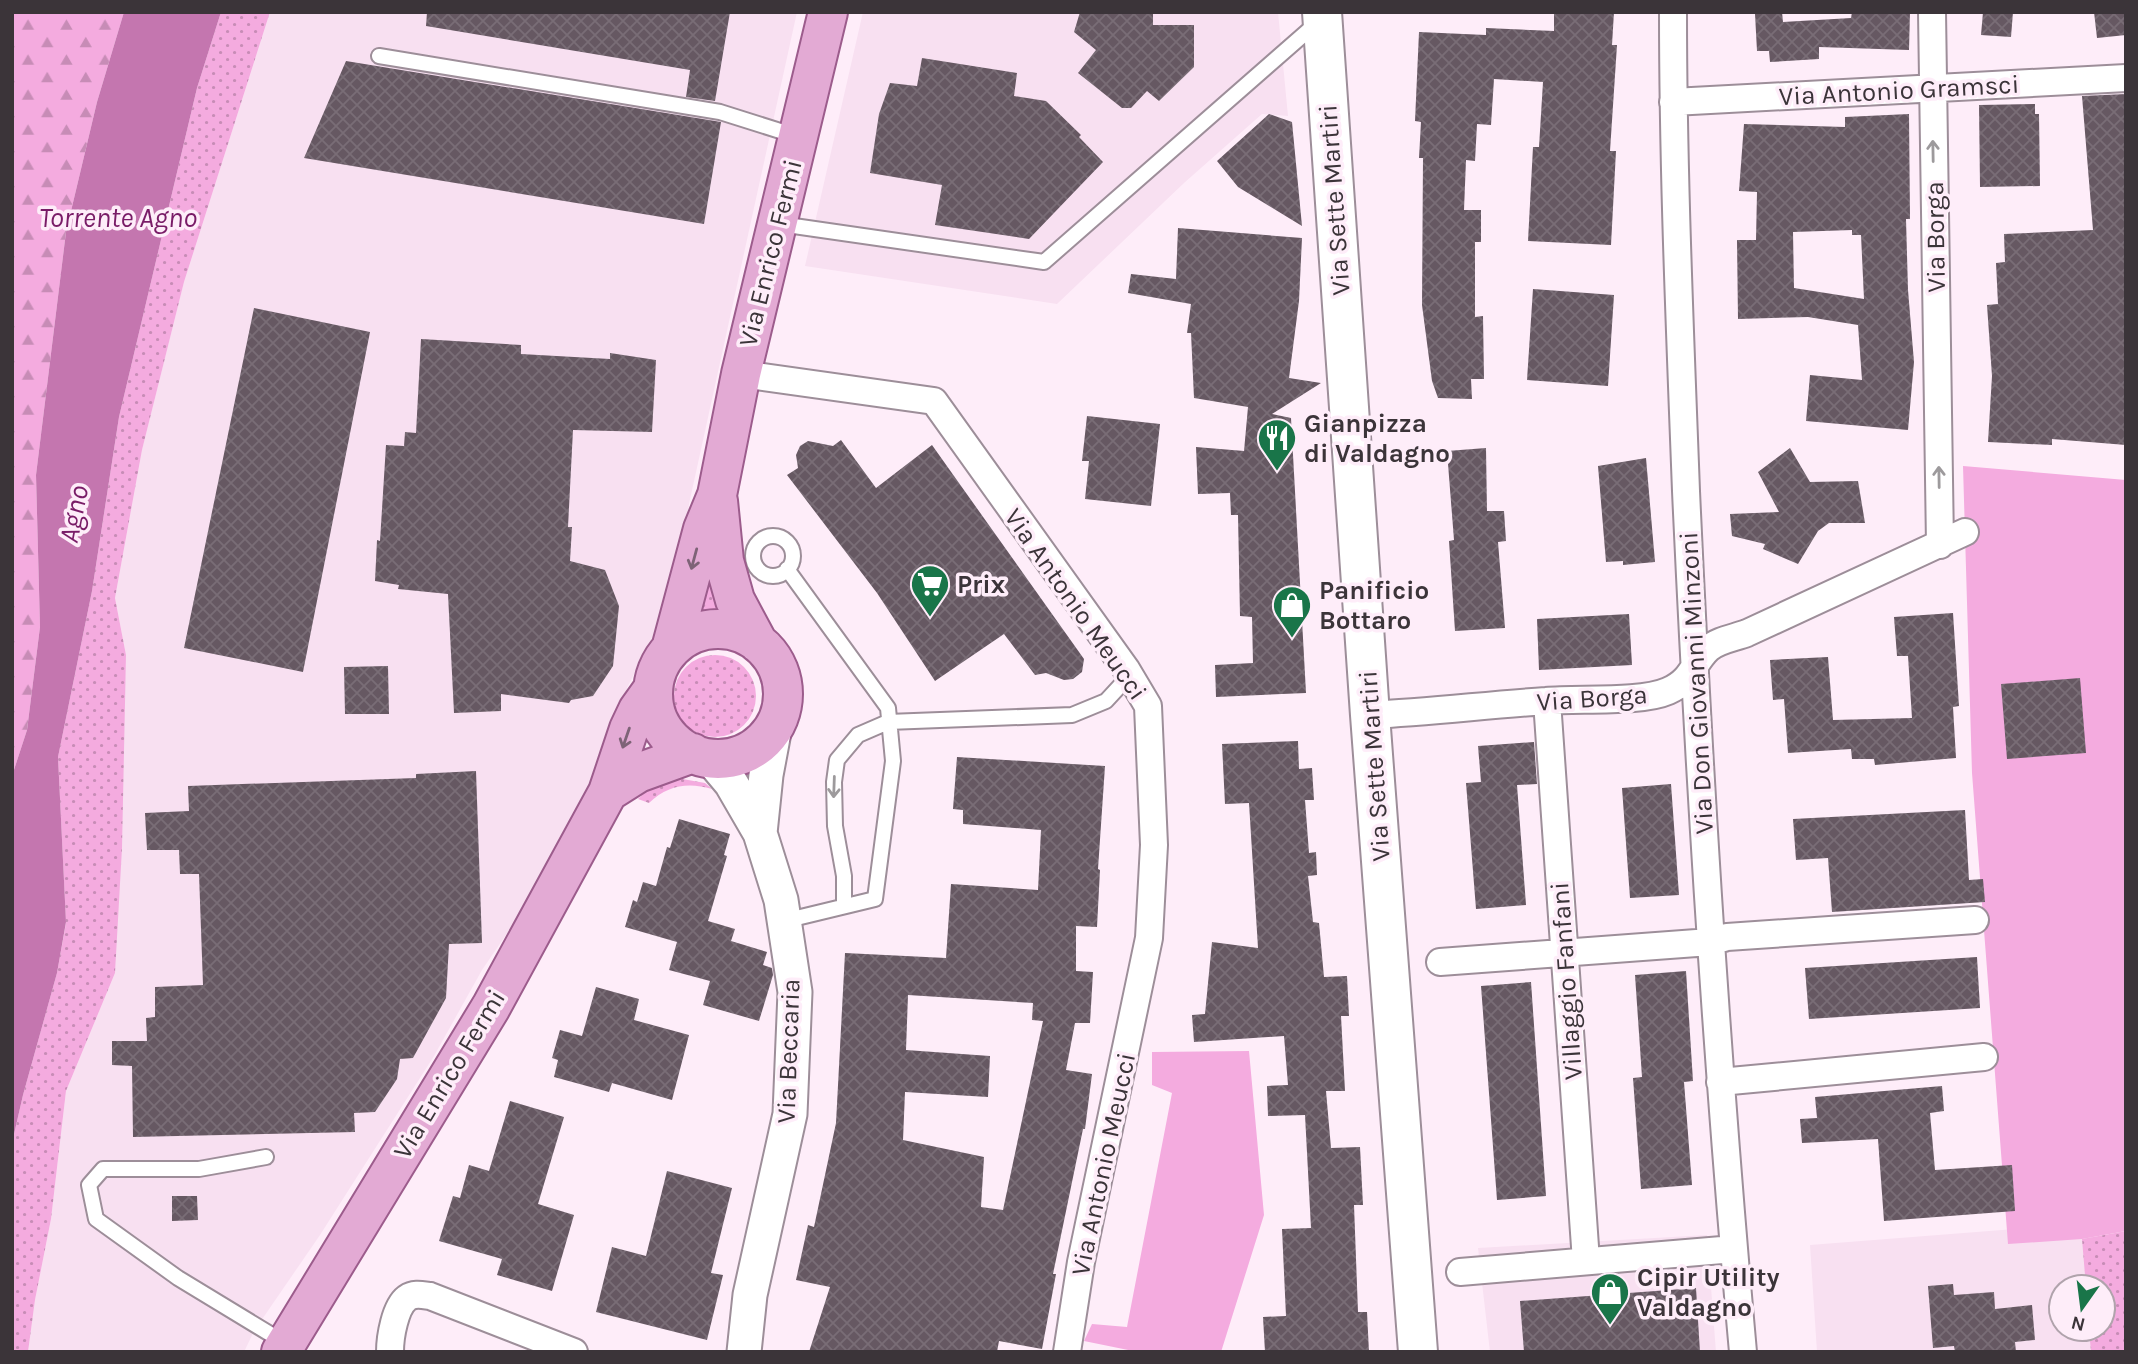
<svg xmlns="http://www.w3.org/2000/svg" width="2138" height="1364" font-family="Karla,sans-serif">
	<style>
		.built { fill: #f8e0f1 }
		.grass { fill: url(#grass-dots) }
		.forest { fill: url(#forest-firs) }
		.park { fill: #f4abdf }
		.water { fill: #c476af }
		.building { fill: url(#building-cross-hatch); fill-rule: evenodd }
		.lines { fill: none; stroke-linecap: round; stroke-linejoin: round }
		.service-casing { stroke: #9d8e99; stroke-width: 18 }
		.minor-casing { stroke: #9d8e99; stroke-width: 30 }
		.tertiary-casing { stroke: #9d8e99; stroke-width: 37 }
		.secondary-casing { stroke: #9d8e99; stroke-width: 42 }
		.primary-casing { stroke: #9c5c8c; stroke-width: 42 }
		.service { stroke: #fff; stroke-width: 14 }
		.minor { stroke: #fff; stroke-width: 26 }
		.tertiary { stroke: #fff; stroke-width: 33 }
		.secondary { stroke: #fff; stroke-width: 38 }
		.primary { stroke: #e3aad4; stroke-width: 38 }
		.oneway { stroke: #9d9a9c }
		.oneway2 { stroke: #7e6377 }
		.labels { text-anchor: middle; stroke-width: 7; stroke-linejoin: round; paint-order: stroke }
		.street-label { font-size: 26px; fill: #3b3439; stroke: #feedf9 }
		.poi-label { font-size: 26px; font-weight: bold; fill: #3b3439; stroke: #feedf9; text-anchor: start }
		.water-label { font-size: 28px; font-style: italic; fill: #791c67; stroke: #feedf9 }
	</style>
	<defs>
		<pattern id="grass-dots" width="8" height="8" patternUnits="userSpaceOnUse" patternTransform="scale(1.75)"><rect width="8" height="8" fill="#f4abdf"/><path d="M2 2h.1M6 6h.1" fill="none" stroke="#c78cb6" stroke-width="1.8" stroke-linecap="round"/></pattern>
		<pattern id="forest-firs" width="22" height="20" patternUnits="userSpaceOnUse" patternTransform="scale(1.75)"><rect width="22" height="20" fill="#f4abdf"/><path d="M5 1l3.5 6h-7zM16 11l3.5 6h-7z" fill="#c78cb6"/></pattern>
		<pattern id="building-cross-hatch" width="8" height="8" patternUnits="userSpaceOnUse" patternTransform="scale(1.75)"><rect width="8" height="8" fill="#665862"/><path d="M0 0l8 8M0 8l8-8" fill="none" stroke="#796d76"/></pattern>
	</defs>
	<rect width="100%" height="100%" fill="#feedf9"/>
	<!-- built -->
	<path class="built" d="M270,12H797L689,504L684,545L654,645L640,662L627,688L623,721L553,866L482,970L434,1056L320,1235L254,1331L244,1352H28L35,1300L51,1219L66,1091L115,973L126,655L115,598L142,450L184,282Z
		M863,12H1278L1288,116L1262,114L1184,183L1057,304L805,266Z
		M2091,1223L2095,1287H2061V1329H2098L2099,1352H1817L1810,1245Z
		M1707,1235L1716,1352H1490L1478,1248Z"/>
	<!-- grass -->
	<path class="grass" d="M221,12H270L184,282L142,450L115,598L126,655L122,848L115,973L66,1091L51,1219L35,1300L28,1352H12V1143L23,1095L57,973L66,923L58,757L92,591L119,417L197,88Z
		M706,548L725,615H701L684,621Z
		M674 696a41 41 0 1 1 82 0a41 41 0 1 1-82 0Z
		M677,778L705,783L712,789C688,782 668,785 649,803L638,799L650,787Z
		M2126,1231V1352H2091L2089,1329H2103V1287H2086L2082,1239Z"/>
	<!-- forest -->
	<path class="forest" d="M12,12H124L97,102L66,232L36,475L40,627L27,730L12,776Z"/>
	<!-- park -->
	<path class="park" d="M1963,466L2126,480V1231L2082,1239L2008,1244L1972,773Z
		M1249,1051L1264,1215L1221,1352H1138L1084,1341L1092,1324L1127,1327L1172,1093L1152,1085V1052Z"/>
	<!-- water -->
	<path class="water" d="M124,12H221L197,88L119,417L92,591L58,757L66,922L57,973L23,1095L12,1143V776L27,730L40,627L36,475L66,232L97,102Z"/>
	<!-- building -->
	<path class="building" d="M427,12H730L715,101L686,97L690,70L426,26Z
		M1080,12H1153V25H1194V67L1159,101L1147,91L1131,108H1122L1078,73L1096,50L1074,32Z
		M1554,12H1614L1612,45H1617L1610,151H1616L1611,245L1528,241L1533,147H1539L1543,82L1494,79L1491,125L1477,124L1475,161L1466,160L1464,210H1481V242H1475V317L1483,316L1484,379H1471L1472,399L1438,398L1432,381L1422,305L1423,158H1419L1421,122L1415,121L1419,32L1486,35V28L1554,31Z
		M1782,12L1783,22L1851,18L1852,12H1910L1909,50L1819,47V59L1770,62L1769,51H1757L1755,14Z
		M1983,12H2013L2011,37L1981,35Z
		M2094,12H2126V35L2097,38Z
		M922,58L1017,73L1014,96L1046,101L1081,135L1079,137L1103,162L1029,239L935,225L942,185L870,173L879,114L890,83L917,86Z
		M346,61L721,122L704,224L304,158Z
		M2126,94V445L2052,439V445L1988,442L1992,376L1987,305L1998,304L1996,263L2005,262L2004,234L2093,230L2082,96Z
		M2035,104V114H2039L2040,186L1980,187L1979,105Z
		M1269,114L1292,122L1302,226L1238,187L1217,161Z
		M1909,114L1910,219H1906L1908,290L1914,362L1908,430L1806,421L1810,375L1862,380L1858,325L1808,317L1738,319L1737,240H1756L1757,192L1739,191L1744,124L1845,127V117ZM1852,230V235H1861L1864,299L1794,288L1793,232Z
		M1178,228L1302,238L1299,301L1289,378L1321,383L1272,414L1291,418L1306,693L1216,697L1215,665L1253,663L1252,617L1240,616L1238,515H1231L1230,493L1198,494L1196,447L1244,451L1248,407L1194,398L1191,333H1187L1191,304L1128,293L1131,274L1176,279Z
		M1533,289L1614,295L1608,386L1527,380Z
		M254,308L370,332L303,672L184,648Z
		M421,339L521,345V354L610,359V353L656,360L652,432L573,430L568,527H572L570,561L605,570L619,606L613,666L593,696L571,700L569,703L501,694V711L454,713L448,594L398,589L399,585L375,581L377,540L380,541L386,445L404,446L405,432L416,433Z
		M1087,416L1160,424L1151,506L1085,499L1089,461H1082Z
		M841,440L876,488L932,445L1084,659L1082,672L1073,679L1064,680L1046,673L1035,675L1004,634L935,681L877,593L787,475L798,468L796,455L800,446L808,441L833,446Z
		M1486,448L1487,511H1504L1506,541L1498,542L1505,628L1455,631L1449,541L1454,540L1447,451Z
		M1790,448L1810,482L1858,481L1865,523H1829L1818,531L1798,564L1763,549L1765,544L1732,536L1730,514L1779,512L1758,472Z
		M1646,458L1655,562L1623,565V561L1606,562L1598,466Z
		M1953,613L1959,706L1953,707L1956,758L1875,765L1874,759H1852L1851,749L1788,753L1784,699L1773,700L1770,660L1828,657L1833,720L1912,718L1908,656H1897L1894,617Z
		M1629,614L1632,665L1539,670L1537,619Z
		M388,666L389,714H345L344,667Z
		M2080,678L2086,753L2007,759L2001,684Z
		M1298,741L1299,769L1312,768L1314,800H1305L1309,853L1316,852L1317,875L1308,876L1313,922L1319,923L1324,977L1347,976L1349,1016H1341L1345,1091H1326L1331,1148L1360,1147L1363,1205H1354L1358,1312H1367L1369,1352H1265L1263,1317L1286,1316L1282,1229L1311,1228L1305,1115L1268,1116L1267,1086L1288,1085L1284,1036L1194,1042L1192,1015L1205,1014L1212,942L1258,948L1249,803L1225,804L1222,744Z
		M1534,742L1537,784L1517,785L1526,905L1476,909L1466,783L1481,782L1478,746Z
		M957,757L1105,766L1098,869L1100,870L1097,927L1076,926V971L1093,972L1090,1023H1075L1066,1070L1092,1074L1085,1129H1083L1053,1274H1056L1042,1349L999,1341L997,1352H809L830,1287L796,1280L808,1225L814,1227L836,1123L845,953L946,958L951,884L1038,890L1041,830L963,824V810L953,809ZM908,995L1033,1003L1032,1020L1043,1021L1003,1210L981,1207L984,1157L903,1140L905,1092L988,1097L990,1056L906,1050Z
		M476,771L482,943L449,944L446,998L413,1058L400,1059L397,1079L375,1112L354,1113L355,1132L133,1137L132,1066L112,1065V1041H147L146,1018L155,1017V987L203,985L199,874H180L179,850H147L145,813L189,811L188,786L416,778V774Z
		M1671,784L1679,895L1630,898L1622,788Z
		M1965,810L1969,880L1983,879L1985,902L1832,912L1828,858L1796,860L1793,819Z
		M679,819L730,834L724,855L727,856L708,921L735,929L731,941L767,952L763,965L772,968L773,975L759,1021L703,1005L710,981L669,970L677,942L625,927L633,900L637,902L643,882L656,886L667,847L670,848Z
		M1977,957L1980,1008L1809,1019L1805,968Z
		M1686,971L1693,1081L1684,1082L1692,1185L1641,1189L1633,1078L1642,1077L1635,975Z
		M1531,982L1546,1196L1497,1200L1481,986Z
		M596,987L639,999L634,1020L689,1035L672,1100L612,1083L609,1092L554,1077L558,1060L552,1058L560,1030L582,1036Z
		M1942,1086L1944,1111L1930,1113L1935,1170L2012,1165L2015,1211L1884,1221L1878,1139L1802,1143L1800,1119L1817,1118L1815,1097Z
		M510,1101L564,1117L538,1204L574,1215L552,1291L497,1275L502,1259L439,1241L453,1196L460,1198L469,1165L489,1171Z
		M667,1171L732,1188L711,1273L723,1275L707,1340L596,1312L612,1247L646,1256Z
		M172,1196H197L198,1220L172,1221Z
		M1953,1284L1954,1295L1994,1292L1995,1309L2032,1305L2035,1340L2015,1342L2016,1352H1955L1954,1346L1933,1348L1928,1286Z
		M1696,1288L1700,1352H1524L1520,1301Z"/>
	<g class="lines">
		<!-- service casing -->
		<g class="service-casing">
			<path id="service" d="M379,56L720,112L796,136
				M780,224L1044,262L1318,22
				M753 556a20 20 0 1 1 40 0a20 20 0 1 1-40 0Z
				M844,906V876L835,826L834,782L837,760L858,735L888,722L1072,715L1106,701L1130,675
				M784,921L875,899L893,761L888,708L787,569
				M266,1157L199,1169H103L89,1185L96,1219L178,1278L285,1343"/>
		</g>
		<!-- minor casing -->
		<g class="minor-casing">
			<path id="minor" d="M1673,12C1673,172 1680,331 1686,491C1699,778 1717,1065 1743,1352
				M1932,12L1940,545
				M1673,102L2126,78
				M741,374L934,401L1126,669L1148,706L1154,845L1149,938L1081,1262L1067,1352
				M1547,701L1586,1261
				M1370,715C1429,712 1487,705 1546,701C1578,698 1641,703 1668,691C1693,680 1692,664 1708,649C1718,640 1734,638 1747,633L1965,532
				M1440,962L1710,942L1727,937L1975,920
				M1720,1082L1984,1057
				M1460,1272L1734,1249
				M390,1352C390,1337 395,1307 407,1298C414,1293 422,1295 430,1296L574,1352"/>
		</g>
		<!-- tertiary casing -->
		<g class="tertiary-casing">
			<path id="tertiary" d="M710,758L731,783L760,833L781,900L795,992L790,1114L750,1295L744,1352
				M760,833L766,775L775,727"/>
		</g>
		<!-- secondary casing -->
		<g class="secondary-casing">
			<path id="secondary" d="M1322,12L1370,715L1418,1352"/>
		</g>
		<!-- primary casing -->
		<g class="primary-casing">
			<path id="primary" d="M718,501L724,561L735,600L758,643
				M653 694a65 65 0 1 1 130 0a65 65 0 1 1-130 0Z
				M671,649L703,529L717,495L741,374L828,12
				M608,792L638,773L693,753
				M281,1352L491,1007L608,792L629,729L638,710L653,689"/>
		</g>
		<!-- service -->
		<use href="#service" class="service"/>
		<!-- minor -->
		<use href="#minor" class="minor"/>
		<!-- tertiary -->
		<use href="#tertiary" class="tertiary"/>
		<!-- secondary -->
		<use href="#secondary" class="secondary"/>
		<!-- primary -->
		<use href="#primary" class="primary"/>
	</g>
	<!-- one-way arrows -->
	<defs><path id="oneway-shaft" d="M-6 0H5M1.5-3L5.5 0L1.5 3" fill="none" stroke-width="1.6" stroke-linecap="round" stroke-linejoin="round" transform="scale(1.75)"/></defs>
	<g class="oneway">
		<use href="#oneway-shaft" transform="translate(1933 151) rotate(-91)"/>
		<use href="#oneway-shaft" transform="translate(1939 477) rotate(-91)"/>
		<use href="#oneway-shaft" transform="translate(834 787) rotate(92)"/>
	</g>
	<g class="oneway2">
		<use href="#oneway-shaft" transform="translate(694 559) rotate(105)"/>
		<use href="#oneway-shaft" transform="translate(626 738) rotate(109)"/>
	</g>
	<!-- icons -->
	<defs>
		<g id="restaurant-pin" transform="scale(2.0125)"><path d="M0 17L-7.5 6A9.5 9.5 0 1 1 7.5 6Z" fill="#197549" stroke="#feedf9"/><path d="M-5-6h1v4h1v-4h1v4h1v-4h1v5L-1.5 .5V6h-2V.5L-5-1ZM5-6V6H3V1.5H1.5Q1.5-4 5-6Z" fill="#fff"/></g>
		<g id="supermarket-pin" transform="scale(2.0125)"><path d="M0 17L-7.5 6A9.5 9.5 0 1 1 7.5 6Z" fill="#197549" stroke="#feedf9"/><path d="M-6-5.5h2.5l.6 2H6L4.5 2H-2.5L-4.4-4H-6ZM-1.5 3.2a1.3 1.3 0 1 0 .1 0ZM3 3.2a1.3 1.3 0 1 0 .1 0Z" fill="#fff"/></g>
		<g id="shop-pin" transform="scale(2.0125)"><path d="M0 17L-7.5 6A9.5 9.5 0 1 1 7.5 6Z" fill="#197549" stroke="#feedf9"/><path d="M-5-2.5h2.3a2.7 3.5 0 0 1 5.4 0H5L5.5 6h-11ZM-1.5-2.5h3a1.5 2.3 0 0 0-3 0Z" fill="#fff"/></g>
	</defs>
	<g fill-rule="evenodd">
		<use href="#restaurant-pin" x="1277" y="438"/>
		<use href="#supermarket-pin" x="930" y="584"/>
		<use href="#shop-pin" x="1292" y="605"/>
		<use href="#shop-pin" x="1610" y="1292"/>
	</g>
	<g class="labels">
		<!-- street labels -->
		<g class="street-label">
			<text transform="translate(1899 90) rotate(-3)" y="9">Via Antonio Gramsci</text>
			<text transform="translate(1334 200) rotate(-94)" y="9">Via Sette Martiri</text>
			<text transform="translate(1935 237) rotate(-91)" y="9">Via Borga</text>
			<text transform="translate(770 253) rotate(-76)" y="9">Via Enrico Fermi</text>
			<text transform="translate(1076 604) rotate(55)" y="9">Via Antonio Meucci</text>
			<text transform="translate(1696 683) rotate(-93)" y="9">Via Don Giovanni Minzoni</text>
			<text transform="translate(1592 698) rotate(-4)" y="9">Via Borga</text>
			<text transform="translate(1374 766) rotate(-94)" y="9">Via Sette Martiri</text>
			<text transform="translate(1566 981) rotate(-94)" y="9">Villaggio Fanfani</text>
			<text transform="translate(788 1051) rotate(-88)" y="9">Via Beccaria</text>
			<text transform="translate(449 1074) rotate(-59)" y="9">Via Enrico Fermi</text>
			<text transform="translate(1103 1164) rotate(-78)" y="9">Via Antonio Meucci</text>
		</g>
		<!-- poi labels -->
		<g class="poi-label">
			<text x="1304" y="432">Gianpizza<tspan x="1304" dy="30">di Valdagno</tspan></text>
			<text x="957" y="593">Prix</text>
			<text x="1319" y="599">Panificio<tspan x="1319" dy="30">Bottaro</tspan></text>
			<text x="1637" y="1286">Cipir Utility<tspan x="1637" dy="30">Valdagno</tspan></text>
		</g>
		<!-- water labels -->
		<g class="water-label">
			<text x="118" y="227">Torrente Agno</text>
			<text transform="translate(73 514) rotate(-79)" y="10">Agno</text>
		</g>
	</g>
	<!-- border -->
	<rect width="2138" height="1364" fill="none" stroke="#3b3439" stroke-width="28"/>
	<!-- north arrow -->
	<g transform="translate(2082 1308) rotate(194)"><circle r="33" fill="#feedf9" stroke="#b0a3ac" stroke-width="2"/>
	<path d="M0-5L12 26L0 18L-12 26Z" fill="#197549"/>
	<text y="-10" font-size="19" font-weight="bold" text-anchor="middle" fill="#3b3439">N</text>
	</g>
</svg>
